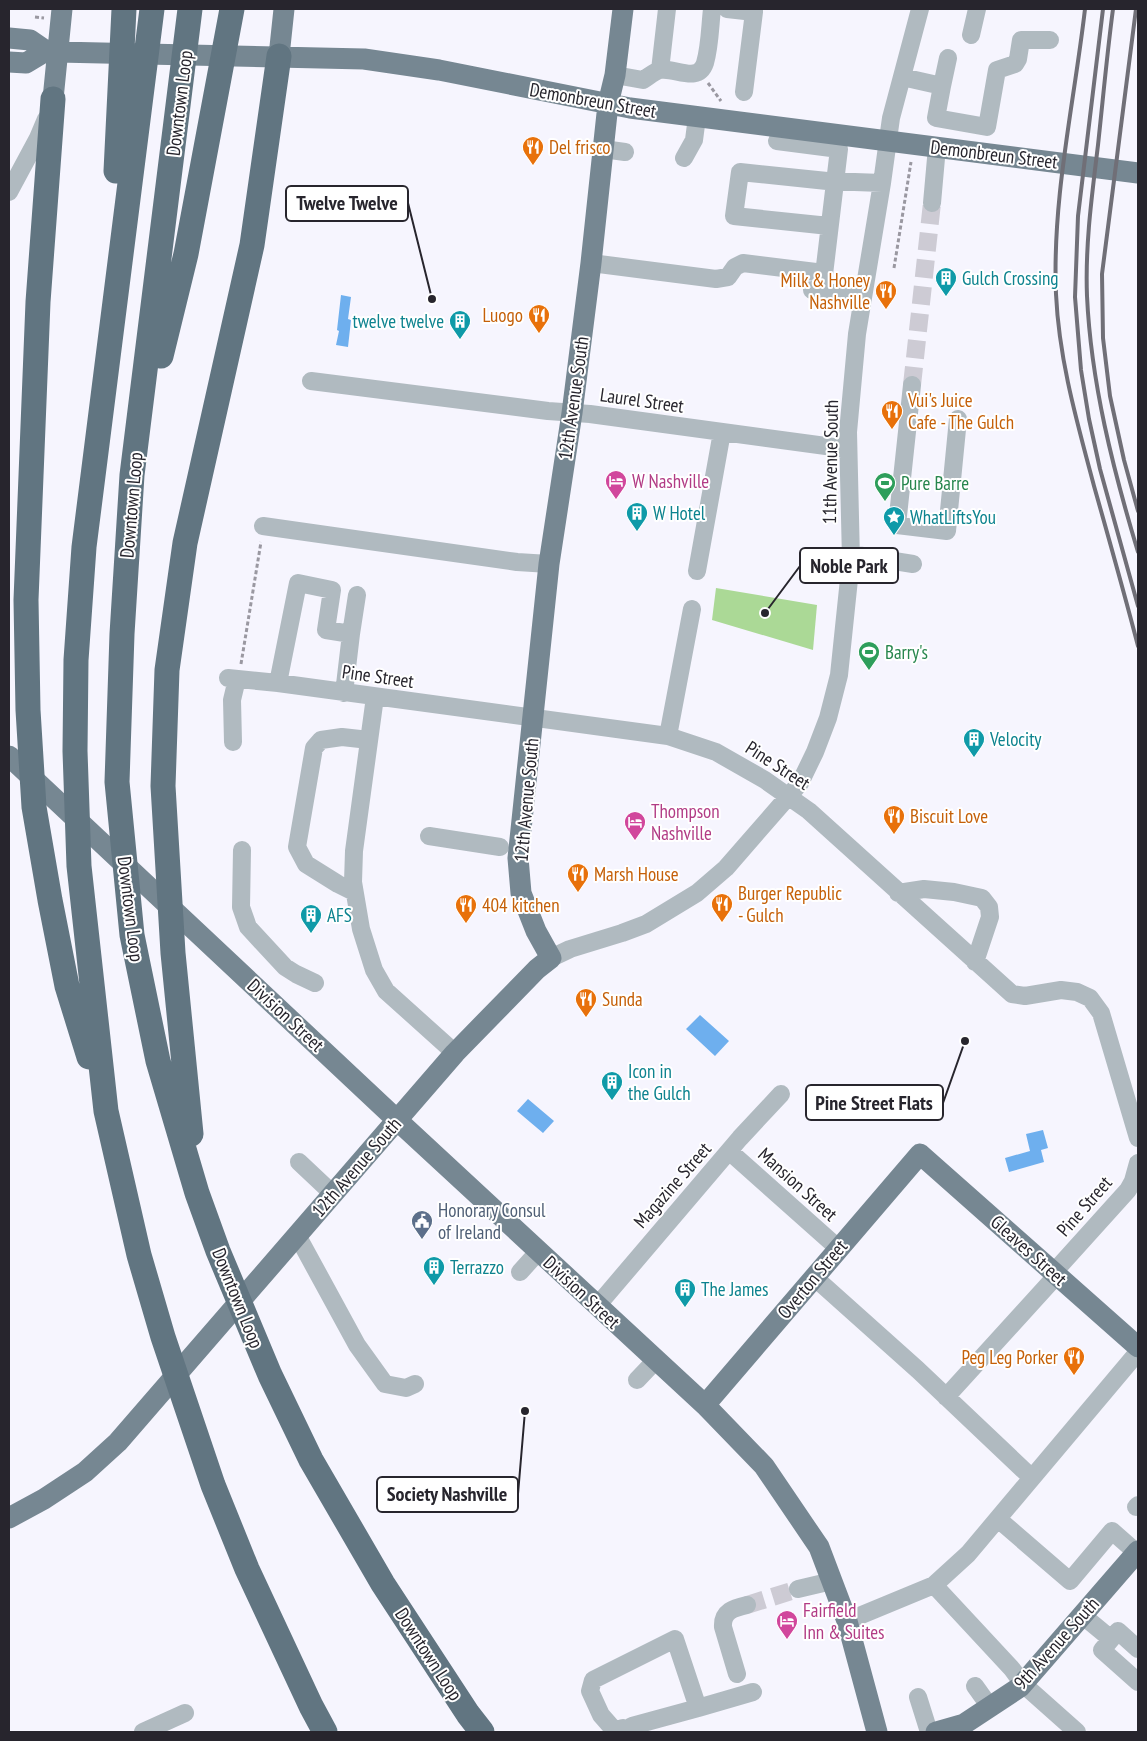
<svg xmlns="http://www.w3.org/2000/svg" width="1147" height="1741" font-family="'PT Sans Narrow',sans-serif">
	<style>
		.green { fill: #abd996 }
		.water { fill: #6eafee }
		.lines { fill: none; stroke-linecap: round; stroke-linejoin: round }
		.minor-tunnel { stroke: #cdcbd4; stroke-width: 18; stroke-dasharray: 18 9; stroke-linecap: butt }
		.path { stroke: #9a98a1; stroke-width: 3; stroke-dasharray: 4 2.5; stroke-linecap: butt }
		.minor { stroke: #b0bac0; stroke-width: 18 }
		.major { stroke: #768792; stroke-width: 21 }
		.highway { stroke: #617581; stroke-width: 25 }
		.rail { stroke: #706f77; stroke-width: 4 }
		.labels { text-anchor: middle; stroke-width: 4; stroke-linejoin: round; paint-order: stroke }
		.street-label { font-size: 19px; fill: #27252d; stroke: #fff }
		.food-label { font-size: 19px; fill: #c56008; stroke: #fff; text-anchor: start }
		.culture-label { font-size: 19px; fill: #0d838f; stroke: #fff; text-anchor: start }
		.hotel-label { font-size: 19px; fill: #b23c85; stroke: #fff; text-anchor: start }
		.leisure-label { font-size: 19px; fill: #27864d; stroke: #fff; text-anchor: start }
		.service-label { font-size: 19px; fill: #4e5e75; stroke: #fff; text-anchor: start }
		.leader { fill: none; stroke: #27252d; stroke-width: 2 }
		.callout-dot { fill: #27252d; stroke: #fff; stroke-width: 2 }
		.callout { fill: #fff; stroke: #27252d; stroke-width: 2 }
		.callout-label { font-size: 20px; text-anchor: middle; font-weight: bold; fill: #27252d }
	</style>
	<rect width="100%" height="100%" fill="#f6f5fe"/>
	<!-- green -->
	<path class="green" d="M716,588L817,605L813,650L712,620Z"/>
	<!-- water -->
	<path class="water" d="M341,295L351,297L348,319L351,320L348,347L336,345L339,331L337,330Z
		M700,1015L729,1041L715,1056L686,1029Z
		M528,1099L554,1121L543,1133L517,1111Z
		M1043,1130L1048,1148L1041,1150L1044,1162L1009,1172L1005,1158L1030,1151L1026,1134Z"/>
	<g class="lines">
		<!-- minor-tunnel -->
		<path class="minor-tunnel" d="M912,385L932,203
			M747,1605L798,1589"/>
		<!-- path -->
		<path class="path" d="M35,17L44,18
			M708,83L721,101
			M894,268L911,162
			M241,664L261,542"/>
		<!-- minor -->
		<path class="minor" d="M727,9L754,12V9
			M971,35L977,9
			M660,70L667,9
			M615,75L643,80C648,77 655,71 660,70C675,67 698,84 705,63C710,46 710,26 712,9
			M902,77L942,86L936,118L987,127L997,70L1015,64L1018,59L1021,40H1050
			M942,86L948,58
			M744,92L754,12
			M777,141L839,149L822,291
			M603,149L625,152
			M684,158L694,140L697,117
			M9,192L38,138L46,119
			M932,203L937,147
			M829,226L734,216L740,172L827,181L882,183
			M591,263L716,279L728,277L735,267L743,263L824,273
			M812,290L863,297
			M311,381L548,411L590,414L848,449
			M912,385L897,525L947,531L958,419
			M263,526L517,562L549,564
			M850,554L913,564
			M697,571L722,432
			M351,634L357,595
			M228,678L278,683L668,736L716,752L765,780L809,811L1012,994L1025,996L1061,990L1077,992L1090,998L1101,1013L1138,1138
			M278,683L298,583L332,590L326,630L351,634L344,693
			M375,697L354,851L353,882L361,929L374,970L386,991L455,1053
			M668,736L692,609
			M233,742L232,700L237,679
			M429,836L500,847
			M242,850L241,907L248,927L285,967L296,974L315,983
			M354,892L338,884L306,864L297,847L314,748L321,740L342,737L369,740
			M898,893L924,889L954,892L982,898L989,907L990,917L975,962
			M551,958L570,949L622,933L646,924L697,893L726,868L800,783L815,752L828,718L839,675L851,560L848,432L857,334L882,183L891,118L920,9
			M729,1151L838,1248
			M299,1162L333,1194
			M297,1235L357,1345L385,1384L406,1388L415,1384
			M520,1272L538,1252
			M1054,1272L1128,1190L1133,1181L1138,1163
			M814,1277L918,1370L1032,1478
			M597,1306L740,1138L781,1094
			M637,1380L656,1360
			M946,1397L1057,1275
			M1136,1507L1138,1505
			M998,1519L1070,1581L1112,1531L1137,1553
			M934,1585L1012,1669L1023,1684L1077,1732
			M798,1589L832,1581
			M1082,1615L1111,1639
			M847,1621L934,1585L968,1554L1138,1352
			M1138,1649L1118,1631L1102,1650L1138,1682
			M737,1674L723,1627C722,1611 734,1608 747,1605
			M975,1686L990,1707
			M918,1697L929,1732
			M632,1726L698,1708
			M623,1728L615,1731L601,1715L590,1691L593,1680L675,1639L698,1708L753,1692
			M143,1732L185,1713"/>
		<!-- major -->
		<path class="major" d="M9,38L30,40L46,51L58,52L364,59L439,70L630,108L1138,173
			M279,56L284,9
			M9,62L26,63L46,51
			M53,99L62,9
			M9,756L397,1120L705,1405L764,1466L819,1547L847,1621L877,1732
			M705,1405L920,1154L1138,1347
			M9,1518L44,1499L85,1472L118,1442L455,1053L537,969L551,958L536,931L521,893L518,858L549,564L572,413L591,263L608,104L615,75L623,9
			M936,1732L964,1724L1020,1687L1138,1551"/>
		<!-- highway -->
		<path class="highway" d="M152,9L84,547L76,660L75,751L79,866L106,1111L139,1255L163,1337L213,1485L247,1569L311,1706L325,1732
			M190,9L132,475L122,634L117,782L132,935L158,1061L197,1193L218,1251L270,1375L311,1460L383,1584L468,1714L482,1732
			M53,99L38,302L26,600L28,710L34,807L50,900L67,986L89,1057
			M116,171L124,9
			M161,356L186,254L232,9
			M191,1134L173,953L163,786L167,670L185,543L252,245L279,56"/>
		<!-- rail -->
		<path class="rail" d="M1085,9C1074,104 1052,198 1056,294C1059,360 1077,422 1094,486C1109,539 1124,592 1138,646
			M1103,9L1078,216L1075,297L1081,370L1089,419L1100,469L1138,606
			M1113,9C1107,54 1103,99 1098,145C1092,195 1085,245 1087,296C1091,383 1113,469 1138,552
			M1136,9L1102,274L1103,338L1110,396L1124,460L1138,511"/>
	</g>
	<!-- icons -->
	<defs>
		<g id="restaurant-pin" transform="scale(1.125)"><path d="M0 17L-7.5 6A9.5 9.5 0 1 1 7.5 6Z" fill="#e8710a" stroke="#fff"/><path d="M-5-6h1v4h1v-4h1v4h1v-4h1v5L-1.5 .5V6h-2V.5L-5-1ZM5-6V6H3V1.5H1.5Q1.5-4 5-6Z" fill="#fff"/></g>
		<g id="building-pin" transform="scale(1.125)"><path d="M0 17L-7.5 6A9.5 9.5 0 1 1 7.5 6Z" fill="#0f9aa8" stroke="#fff"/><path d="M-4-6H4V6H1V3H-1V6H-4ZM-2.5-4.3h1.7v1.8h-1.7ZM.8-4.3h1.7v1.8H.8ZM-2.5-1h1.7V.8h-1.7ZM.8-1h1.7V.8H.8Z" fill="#fff"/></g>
		<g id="hotel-pin" transform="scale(1.125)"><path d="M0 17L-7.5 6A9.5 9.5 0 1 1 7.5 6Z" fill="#d1479c" stroke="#fff"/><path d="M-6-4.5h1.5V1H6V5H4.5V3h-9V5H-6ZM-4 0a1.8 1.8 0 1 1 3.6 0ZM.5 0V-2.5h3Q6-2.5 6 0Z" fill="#fff"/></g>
		<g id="stadium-pin" transform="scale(1.125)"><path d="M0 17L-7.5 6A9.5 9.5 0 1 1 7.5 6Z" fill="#2e9e5b" stroke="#fff"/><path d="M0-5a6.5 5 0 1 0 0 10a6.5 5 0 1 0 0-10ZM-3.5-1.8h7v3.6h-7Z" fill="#fff"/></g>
		<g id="sight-pin" transform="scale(1.125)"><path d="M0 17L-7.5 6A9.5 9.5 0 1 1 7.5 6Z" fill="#0f9aa8" stroke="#fff"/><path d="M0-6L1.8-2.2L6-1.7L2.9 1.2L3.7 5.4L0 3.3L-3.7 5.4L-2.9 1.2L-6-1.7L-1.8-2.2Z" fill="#fff"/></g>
		<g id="civic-pin" transform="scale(1.125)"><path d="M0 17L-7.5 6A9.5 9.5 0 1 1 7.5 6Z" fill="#5c6f8a" stroke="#fff"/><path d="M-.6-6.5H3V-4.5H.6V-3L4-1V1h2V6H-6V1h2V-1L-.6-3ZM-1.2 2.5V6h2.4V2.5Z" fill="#fff"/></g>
	</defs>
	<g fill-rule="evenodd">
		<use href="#restaurant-pin" x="533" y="147"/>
		<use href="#building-pin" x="946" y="278"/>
		<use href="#restaurant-pin" x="886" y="291"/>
		<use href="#restaurant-pin" x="539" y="315"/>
		<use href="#building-pin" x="460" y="321"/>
		<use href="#restaurant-pin" x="892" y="411"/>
		<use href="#hotel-pin" x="616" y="481"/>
		<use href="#stadium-pin" x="885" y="483"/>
		<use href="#building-pin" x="637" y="513"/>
		<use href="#sight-pin" x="894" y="517"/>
		<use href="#stadium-pin" x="869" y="652"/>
		<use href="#building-pin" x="974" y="739"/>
		<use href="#restaurant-pin" x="894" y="816"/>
		<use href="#hotel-pin" x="635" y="822"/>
		<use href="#restaurant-pin" x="578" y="874"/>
		<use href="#restaurant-pin" x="722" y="904"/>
		<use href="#restaurant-pin" x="466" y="905"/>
		<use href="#building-pin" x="311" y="915"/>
		<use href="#restaurant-pin" x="586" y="999"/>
		<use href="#building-pin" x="612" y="1082"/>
		<use href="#civic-pin" x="422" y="1221"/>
		<use href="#building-pin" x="434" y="1267"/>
		<use href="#building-pin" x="685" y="1289"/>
		<use href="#restaurant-pin" x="1074" y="1357"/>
		<use href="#hotel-pin" x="787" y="1621"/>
	</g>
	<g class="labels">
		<!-- street labels -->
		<g class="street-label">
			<text transform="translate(593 100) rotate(10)" y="7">Demonbreun Street</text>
			<text transform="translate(179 103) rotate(-83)" y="7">Downtown Loop</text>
			<text transform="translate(994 154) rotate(7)" y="7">Demonbreun Street</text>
			<text transform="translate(573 398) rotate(-82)" y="7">12th Avenue South</text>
			<text transform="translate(642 400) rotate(8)" y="7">Laurel Street</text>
			<text transform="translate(830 462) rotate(-89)" y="7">11th Avenue South</text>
			<text transform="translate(131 505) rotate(-85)" y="7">Downtown Loop</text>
			<text transform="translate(378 676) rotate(8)" y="7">Pine Street</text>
			<text transform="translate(778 765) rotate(33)" y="7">Pine Street</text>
			<text transform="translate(526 800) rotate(-85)" y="7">12th Avenue South</text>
			<text transform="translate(131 909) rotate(83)" y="7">Downtown Loop</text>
			<text transform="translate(286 1015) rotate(43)" y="7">Division Street</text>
			<text transform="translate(356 1167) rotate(-49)" y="7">12th Avenue South</text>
			<text transform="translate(798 1184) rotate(42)" y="7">Mansion Street</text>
			<text transform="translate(672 1185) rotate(-49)" y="7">Magazine Street</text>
			<text transform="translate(1084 1206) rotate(-49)" y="7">Pine Street</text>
			<text transform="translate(1029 1250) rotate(42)" y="7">Gleaves Street</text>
			<text transform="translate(812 1279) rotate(-50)" y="7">Overton Street</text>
			<text transform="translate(582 1292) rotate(43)" y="7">Division Street</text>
			<text transform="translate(238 1298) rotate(68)" y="7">Downtown Loop</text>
			<text transform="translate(1056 1643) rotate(-48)" y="7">9th Avenue South</text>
			<text transform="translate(429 1654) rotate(57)" y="7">Downtown Loop</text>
		</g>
		<!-- food labels -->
		<g class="food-label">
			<text x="549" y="154">Del frisco</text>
			<text x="870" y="287" text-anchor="end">Milk &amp; Honey<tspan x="870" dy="22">Nashville</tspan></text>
			<text x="523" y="322" text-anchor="end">Luogo</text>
			<text x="908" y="407">Vui's Juice<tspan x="908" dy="22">Cafe - The Gulch</tspan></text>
			<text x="910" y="823">Biscuit Love</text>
			<text x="594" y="881">Marsh House</text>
			<text x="738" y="900">Burger Republic<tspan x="738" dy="22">- Gulch</tspan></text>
			<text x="482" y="912">404 kitchen</text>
			<text x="602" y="1006">Sunda</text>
			<text x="1058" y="1364" text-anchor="end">Peg Leg Porker</text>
		</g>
		<!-- culture labels -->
		<g class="culture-label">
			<text x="962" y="285">Gulch Crossing</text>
			<text x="444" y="328" text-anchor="end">twelve twelve</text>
			<text x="653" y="520">W Hotel</text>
			<text x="910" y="524">WhatLiftsYou</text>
			<text x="990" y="746">Velocity</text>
			<text x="327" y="922">AFS</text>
			<text x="628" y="1078">Icon in<tspan x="628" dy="22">the Gulch</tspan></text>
			<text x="450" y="1274">Terrazzo</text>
			<text x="701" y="1296">The James</text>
		</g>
		<!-- hotel labels -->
		<g class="hotel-label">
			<text x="632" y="488">W Nashville</text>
			<text x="651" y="818">Thompson<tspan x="651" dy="22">Nashville</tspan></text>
			<text x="803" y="1617">Fairfield<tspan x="803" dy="22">Inn &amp; Suites</tspan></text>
		</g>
		<!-- leisure labels -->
		<g class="leisure-label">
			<text x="901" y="490">Pure Barre</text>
			<text x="885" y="659">Barry's</text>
		</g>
		<!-- service labels -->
		<g class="service-label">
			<text x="438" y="1217">Honorary Consul<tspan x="438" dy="22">of Ireland</tspan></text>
		</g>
	</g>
	<!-- callouts -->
	<path class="leader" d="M432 299L408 203M765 613L800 566M965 1041L943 1103M525 1411L518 1494"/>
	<g class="callout-dot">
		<circle cx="432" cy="299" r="5"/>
		<circle cx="765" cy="613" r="5"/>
		<circle cx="965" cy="1041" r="5"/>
		<circle cx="525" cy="1411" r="5"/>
	</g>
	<g class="callout">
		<rect x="286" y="186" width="122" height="35" rx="5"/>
		<rect x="800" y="548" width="98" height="35" rx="5"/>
		<rect x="806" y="1085" width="137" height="35" rx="5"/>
		<rect x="377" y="1477" width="141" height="35" rx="5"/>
	</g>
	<g class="callout-label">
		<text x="347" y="210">Twelve Twelve</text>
		<text x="849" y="573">Noble Park</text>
		<text x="874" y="1110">Pine Street Flats</text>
		<text x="447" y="1501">Society Nashville</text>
	</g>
	<!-- border -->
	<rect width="1147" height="1741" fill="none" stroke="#27252d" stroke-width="20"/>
</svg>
